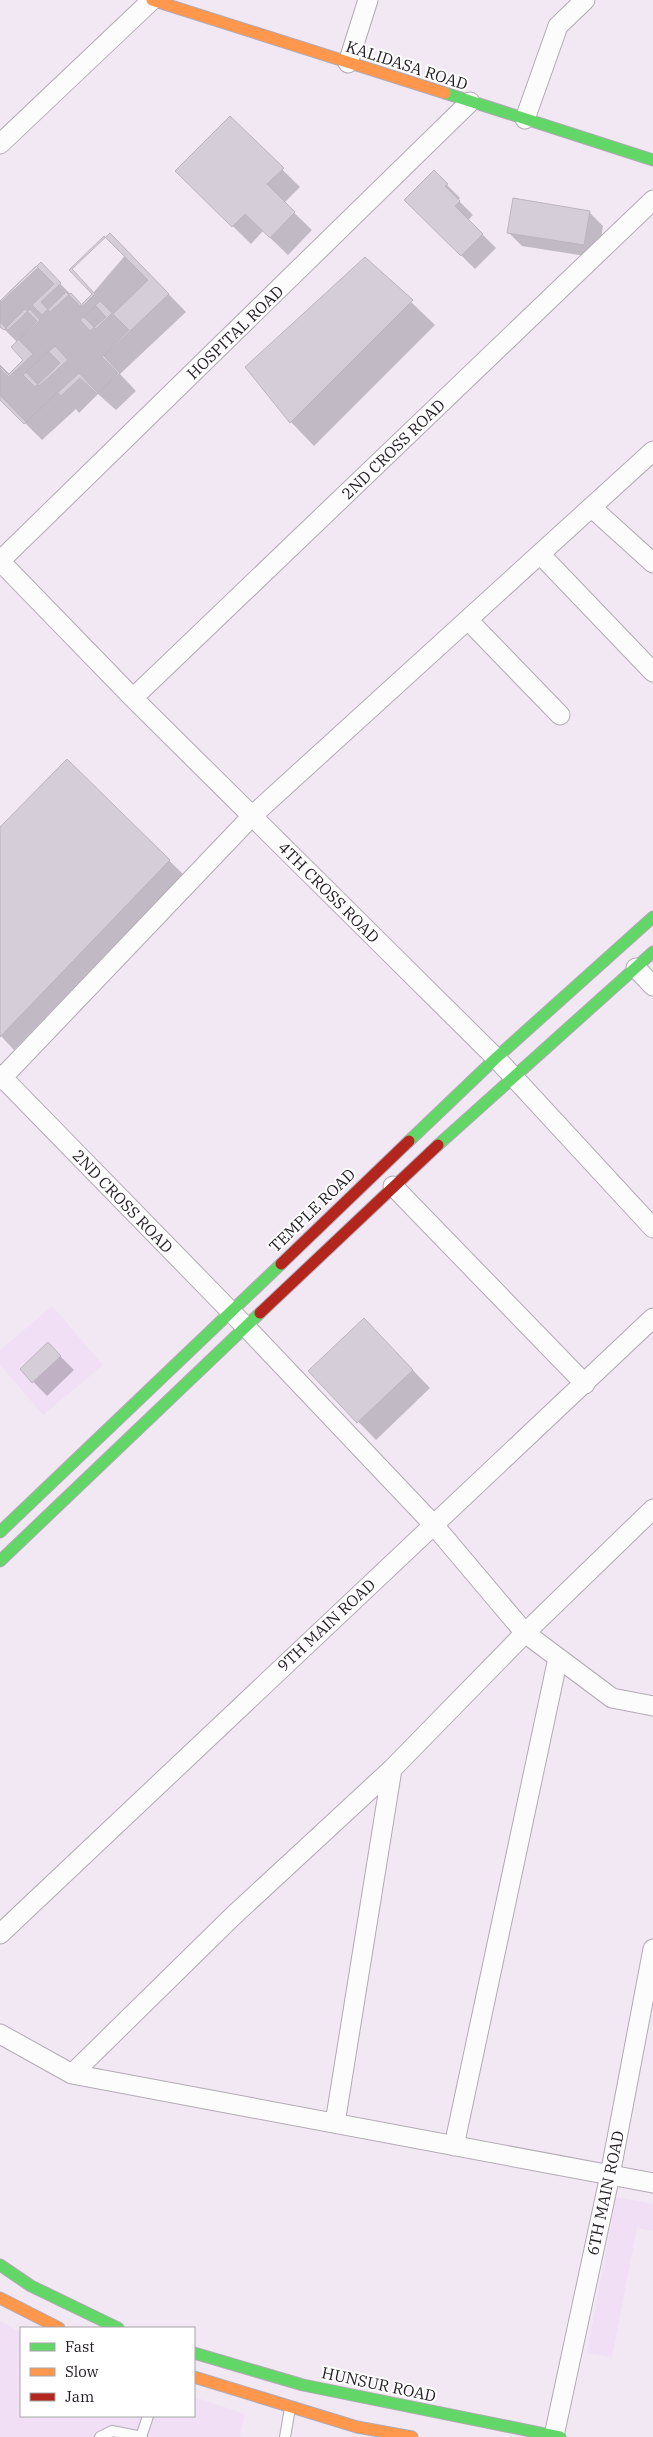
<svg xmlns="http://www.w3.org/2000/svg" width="653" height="2437" font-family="'IBM Plex Serif',serif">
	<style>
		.built { fill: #f1dff5 }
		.shadow { fill: #0003 }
		.building { fill: #d5cdd7; stroke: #bcb4be; fill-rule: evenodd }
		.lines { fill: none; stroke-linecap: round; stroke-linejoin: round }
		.lane-casing { stroke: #b2aab4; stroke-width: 12 }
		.street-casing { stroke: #b2aab4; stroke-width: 21 }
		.fast-casing { stroke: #b2aab4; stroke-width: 13 }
		.slow-casing { stroke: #b2aab4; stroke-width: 13 }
		.jam-casing { stroke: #b2aab4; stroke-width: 13 }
		.lane { stroke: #fdfcfd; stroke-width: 10 }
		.street { stroke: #fdfcfd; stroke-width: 19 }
		.fast { stroke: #63d668; stroke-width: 11 }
		.slow { stroke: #ff974d; stroke-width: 11 }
		.jam { stroke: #b3261e; stroke-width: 11 }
		.labels { text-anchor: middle; stroke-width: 4; stroke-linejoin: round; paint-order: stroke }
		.street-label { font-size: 16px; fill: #221b23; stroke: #fff }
	</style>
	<rect width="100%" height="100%" fill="#f2e8f4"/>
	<!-- built -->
	<path class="built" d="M52,1306L103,1365L43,1415L0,1365V1350Z
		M616,2197L653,2204V2231L637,2228L612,2357L587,2353Z
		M0,2321L21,2333V2416H194V2397L245,2414L240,2437H0Z"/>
	<!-- shadow -->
	<path class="shadow" d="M230,118L300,187L284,203L312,230L288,255L263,231L251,244L177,171Z
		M434,172L460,198L458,200L473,215L468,220L496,248L475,269L406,200Z
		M589,212L603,226L598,258L522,246L508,232Z
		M128,252L186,312L120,374L136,391L116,410L98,394L79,413L76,409L42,440L0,398V367L9,376L25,360L18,343L0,325V302L41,264L82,306Z
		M365,258L435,325L314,446L291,422Z
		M67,761L183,874L14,1050L0,1035V828Z
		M381,1337L430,1388L376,1440L309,1371Z
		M48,1344L74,1370L47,1396L21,1369Z"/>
	<!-- building -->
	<path class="building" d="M230,116L284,168L267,184L295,212L270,238L245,214L232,227L175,171Z
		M434,170L448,184L445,186L460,201L455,206L483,234L461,256L404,200Z
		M513,198L590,211L584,245L507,233Z
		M110,233L169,294L104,356L120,373L98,393L79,373L26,422L0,395V366L10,376L33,354L19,340L40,320L30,309L8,330L0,322V301L41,262L61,283L41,302L50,312L71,293L83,306L95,294L72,269ZM100,301L112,313L96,329L84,317ZM55,346L68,360L39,386L26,372Z
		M104,236L148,280L113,314L129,330L102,357L118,373L97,394L80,378L61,396L57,392L24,424L0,400V365L9,374L23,360L11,347L37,321L25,309L4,330L0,327V301L36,266L54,284L32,305L42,315L66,292L80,306L92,294L69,270ZM96,306L106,317L90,331L80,320ZM48,351L60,363L35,387L23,375Z
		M365,257L413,300L290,423L245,367Z
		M67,759L170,860L0,1037V827Z
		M364,1318L413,1370L357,1423L308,1371Z
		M48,1342L61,1356L32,1383L20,1369Z"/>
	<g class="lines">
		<!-- lane casing -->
		<g class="lane-casing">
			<path id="lane" d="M100,2437L112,2431L142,2437
				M141,2437L148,2416
				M285,2437L290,2408"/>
		</g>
		<!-- street casing -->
		<g class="street-casing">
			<path id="street" d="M348,63L368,0
				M525,119L558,26L585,0
				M0,144L152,0
				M591,507L653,563
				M540,554L653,672
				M0,561L133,698L496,1058L653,1228
				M0,561L470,102
				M468,620L560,715
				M133,698L653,200
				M636,968L653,986
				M0,1075L246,1327L433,1524L525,1633L612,1698L653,1706
				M0,1080L253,815L653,451
				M393,1186L585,1384
				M0,1934L653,1318
				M0,2034L72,2074L653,2183
				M72,2074L232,1917L392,1769L525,1633L653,1509
				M335,2123L392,1769
				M454,2146L558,1658
				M554,2436L610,2175L653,1949"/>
		</g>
		<!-- fast casing -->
		<g class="fast-casing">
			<path id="fast" d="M445,93L653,160
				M409,1141L496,1058L653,917
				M438,1145L653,952
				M0,1532L281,1264
				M0,1561L260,1313
				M0,2265L31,2286L118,2328
				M194,2353L303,2385L560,2437"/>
		</g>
		<!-- slow casing -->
		<g class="slow-casing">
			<path id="slow" d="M152,0L445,93
				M0,2298L59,2328
				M194,2377L357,2427L412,2437"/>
		</g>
		<!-- jam casing -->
		<g class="jam-casing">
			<path id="jam" d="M281,1264L409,1141
				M260,1313L438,1145"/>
		</g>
		<!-- lane -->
		<use href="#lane" class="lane"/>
		<!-- street -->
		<use href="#street" class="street"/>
		<!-- fast -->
		<use href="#fast" class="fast"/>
		<!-- slow -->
		<use href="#slow" class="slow"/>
		<!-- jam -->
		<use href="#jam" class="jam"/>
	</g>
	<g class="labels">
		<!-- street labels -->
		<g class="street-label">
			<text transform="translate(407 65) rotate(18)" y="6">KALIDASA ROAD</text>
			<text transform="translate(235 332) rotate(-44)" y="6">HOSPITAL ROAD</text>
			<text transform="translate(393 449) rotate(-44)" y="6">2ND CROSS ROAD</text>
			<text transform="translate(329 892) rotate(45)" y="6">4TH CROSS ROAD</text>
			<text transform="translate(123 1201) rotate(46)" y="6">2ND CROSS ROAD</text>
			<text transform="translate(312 1210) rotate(-44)" y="6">TEMPLE ROAD</text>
			<text transform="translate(326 1625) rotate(-43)" y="6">9TH MAIN ROAD</text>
			<text transform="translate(605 2193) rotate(-78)" y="6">6TH MAIN ROAD</text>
			<text transform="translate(379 2384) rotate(12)" y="6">HUNSUR ROAD</text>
		</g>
	</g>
	<!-- legend -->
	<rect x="20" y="2327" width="175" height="90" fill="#ffffff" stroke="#a7a4a7"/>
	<rect x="30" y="2343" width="25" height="8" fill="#63d668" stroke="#a7a4a7"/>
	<text x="65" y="2352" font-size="15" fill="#221b23">Fast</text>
	<rect x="30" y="2368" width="25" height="8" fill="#ff974d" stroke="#a7a4a7"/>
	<text x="65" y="2377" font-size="15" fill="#221b23">Slow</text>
	<rect x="30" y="2393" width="25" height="8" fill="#b3261e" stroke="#a7a4a7"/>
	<text x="65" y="2402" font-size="15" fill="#221b23">Jam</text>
</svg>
